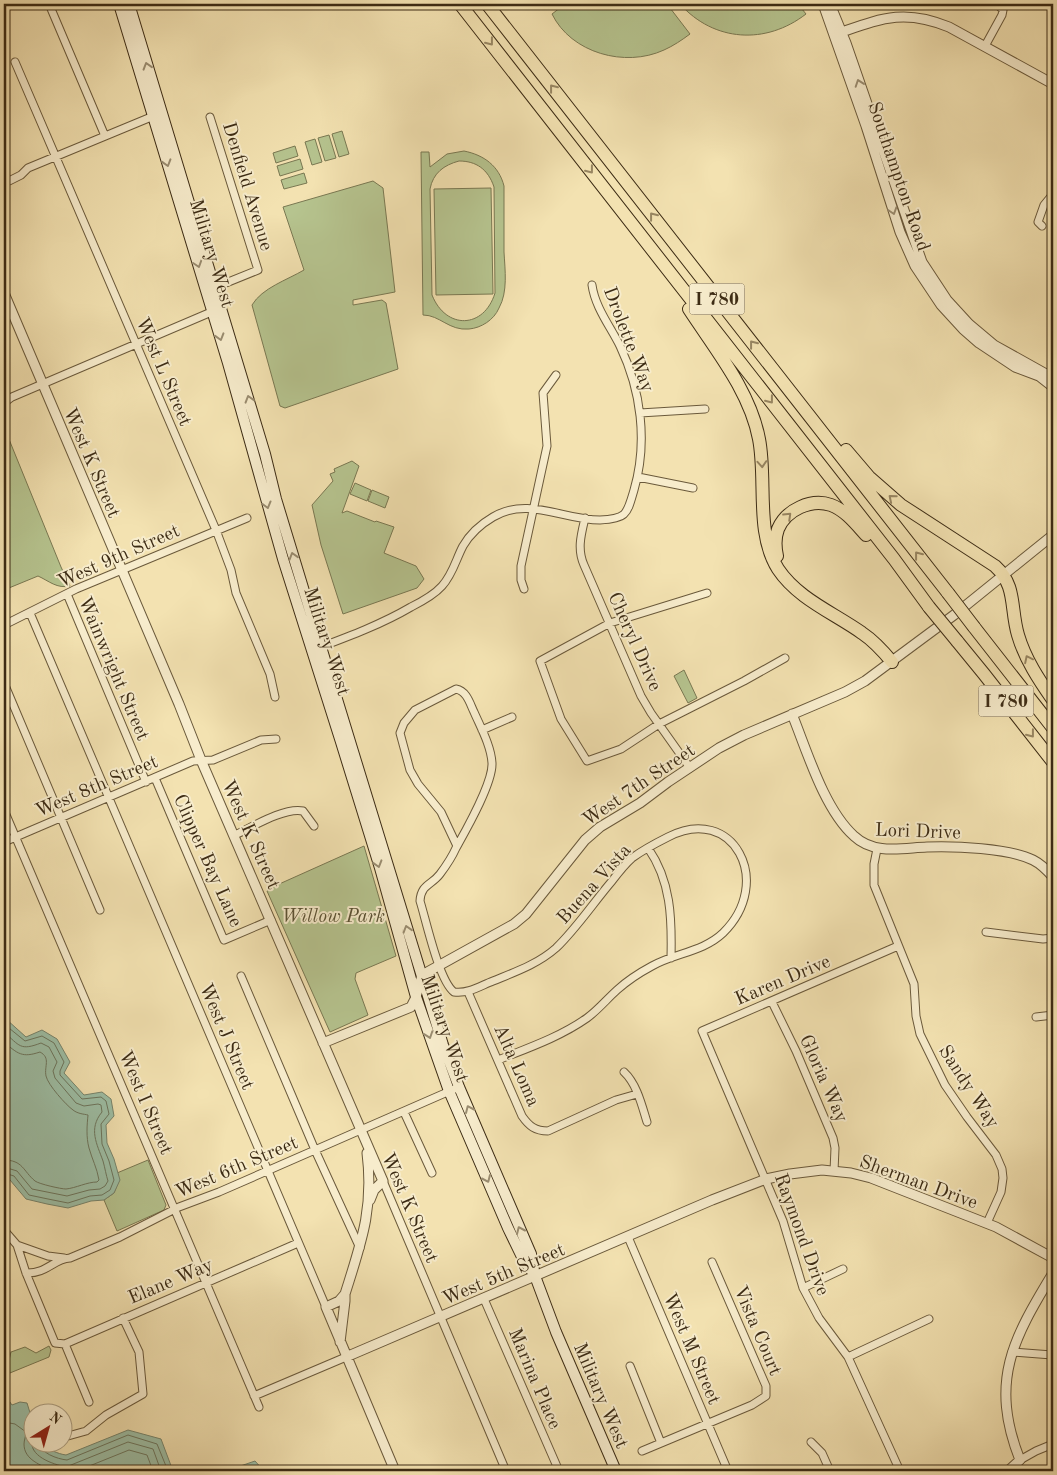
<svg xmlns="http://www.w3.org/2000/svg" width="1057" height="1475" font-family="'Old Standard TT',serif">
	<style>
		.green { fill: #b6c48f; stroke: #797852; fill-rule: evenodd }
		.water { fill: #9dbfa6; stroke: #76846c }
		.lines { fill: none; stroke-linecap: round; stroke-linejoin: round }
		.shore { stroke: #6c755d; stroke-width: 1 }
		.minor-casing { stroke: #6a593b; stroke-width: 9 }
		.tertiary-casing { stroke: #6a593b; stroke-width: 11 }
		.secondary-casing { stroke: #3c2b14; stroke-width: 12 }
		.motorway-casing { stroke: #3c2b14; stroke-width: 14 }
		.minor { stroke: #f7eccc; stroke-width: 7 }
		.tertiary { stroke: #f7eccc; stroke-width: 9 }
		.secondary { stroke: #f7eccc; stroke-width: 10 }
		.motorway { stroke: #f3e2b1; stroke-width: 12 }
		.motorway-bridge-casing { stroke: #3c2b14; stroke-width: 14; stroke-linecap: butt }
		.motorway-bridge { stroke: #f3e2b1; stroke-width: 12 }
		.oneway { stroke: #988662 }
		.oneway2 { stroke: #9a8c70 }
		.labels { text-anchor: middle; stroke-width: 4; stroke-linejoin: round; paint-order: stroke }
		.shield { fill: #f7eccc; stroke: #74654b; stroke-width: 1 }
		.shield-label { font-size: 18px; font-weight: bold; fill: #3c2b14 }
		.street-label { font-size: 19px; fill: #3c2b14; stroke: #f7eccc }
		.park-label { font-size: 19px; font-style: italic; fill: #5a5133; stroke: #f7eccc }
	</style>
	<rect width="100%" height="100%" fill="#f3e2b1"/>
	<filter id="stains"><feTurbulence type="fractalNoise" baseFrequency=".004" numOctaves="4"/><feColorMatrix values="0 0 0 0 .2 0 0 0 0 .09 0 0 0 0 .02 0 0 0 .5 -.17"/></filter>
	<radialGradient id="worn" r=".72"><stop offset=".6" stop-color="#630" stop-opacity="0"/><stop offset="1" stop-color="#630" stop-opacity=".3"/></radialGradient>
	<!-- green -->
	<path class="green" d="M565,4H667L690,34C682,40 673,46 664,50C625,68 571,53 552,14Z
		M680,4H798L806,14C766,45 714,42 680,4Z
		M342,131L349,154L339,157L332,134Z
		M329,135L336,158L325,161L318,138Z
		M315,139L322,162L312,165L305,142Z
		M295,146L298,156L276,163L273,153Z
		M464,151C484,155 499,166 504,186C504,208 504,230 504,252C505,270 508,292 499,308C494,320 481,328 469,329C449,331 440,315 423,315L421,152H429L430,167L447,154ZM459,161C476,161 488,169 494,187L495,293C484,329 446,330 432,295L430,189C433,173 444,165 459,161Z
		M300,159L303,169L280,176L277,166Z
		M304,173L307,183L284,189L281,180Z
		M373,181L383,188L395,292L353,300V305L382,300L386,303L398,369L285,408L280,406L252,305C262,288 287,280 304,270L283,207Z
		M491,188L493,294L436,295L434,189Z
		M4,427L61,567L70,586C57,589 49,581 38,576L4,590Z
		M352,461L359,466L342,513L347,511L375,522L376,521L394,527L384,553L416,566L424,579L417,588L343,614L321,545L312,505L333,481L330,474L335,472L334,469Z
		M355,483L371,490L367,501L350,494Z
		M372,490L389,497L385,508L368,501Z
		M684,670L697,698L688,703L674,676Z
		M364,846L396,956L356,973L355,979L368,1015L330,1032L267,891L277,885Z
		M148,1160L166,1205L164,1210L117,1231L104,1200L114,1193L119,1180L117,1173Z
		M49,1346L51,1350L49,1357L5,1375L11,1352L25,1347L36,1353Z"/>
	<!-- water -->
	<path class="water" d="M4,1019H6L26,1037L42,1030L57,1039L70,1062L64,1073L84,1095L102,1092L111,1099L114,1116L106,1125L107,1143L114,1159L120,1180L114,1193L104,1200L91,1201L68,1208L47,1204L26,1199L10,1180L4,1178Z
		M4,1335C16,1354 6,1366 4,1387Z
		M4,1394L12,1405L20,1402L27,1403L31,1416L32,1442L41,1443C47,1449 58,1454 66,1455L128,1430L161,1439L173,1471H4Z
		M255,1461L264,1471H226Z"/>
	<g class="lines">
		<!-- shore -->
		<path class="shore" d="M4,1024L25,1041L42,1036L54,1043L64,1062L60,1071V1075L82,1099L101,1097L106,1101L109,1114L101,1124L102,1144L109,1161L114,1180L110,1190L102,1195L90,1196L68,1203L48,1199L29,1195L14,1176L4,1173
			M4,1032C20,1046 20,1051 41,1043L49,1047L57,1062L53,1071L55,1078L76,1103L84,1106L98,1104L101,1105L102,1112C88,1129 97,1144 103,1161C105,1168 106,1175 108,1181L105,1186L100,1189L89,1190L67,1196L32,1189L17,1171L4,1167
			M4,1042C18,1054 22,1058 40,1052C51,1058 44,1066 46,1076C48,1085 66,1105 73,1110C78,1114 84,1114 88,1115C87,1125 86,1137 89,1148C92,1159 97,1168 99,1180L97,1182C87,1182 76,1188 66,1189C61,1189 39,1184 35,1181C23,1171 23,1160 4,1160
			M4,1422L15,1424L26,1432C26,1436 24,1440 24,1444C24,1460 41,1465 53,1471
			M32,1439C28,1456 52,1464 66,1467L128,1442L153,1449L161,1471
			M38,1442C40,1453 57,1459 67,1460L128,1435L157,1444L168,1471
			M77,1471L129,1450L147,1455L153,1471"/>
		<!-- minor casing -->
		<g class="minor-casing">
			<path id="minor" d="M49,4L105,136
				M985,46L1002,15L1003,10L997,4
				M15,62L216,530L231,570L236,593L270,674L275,697
				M210,117L258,270L211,289
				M9,181L21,175L28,168L156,115
				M1042,226L1038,222L1044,205L1053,194
				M4,403L12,397L216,310
				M640,413L705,409
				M638,477L693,488
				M585,518C581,535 577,549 584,565L641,696L651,713L690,768
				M524,589L521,580V566L547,446L543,393L556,375
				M707,593L610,623L540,661L561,719L587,761L621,749L659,724L744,681L785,658
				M67,594L146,782
				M30,613L326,1307
				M4,625L76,589L247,518
				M318,648C350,636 382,624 411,607C423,601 434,595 442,586C453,574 456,559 463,546C470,534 481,524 493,517C528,496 563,520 600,520C627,519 627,514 634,490C648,442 641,390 620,346C610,326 595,307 592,285
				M4,683L100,910
				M482,730L512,717
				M155,778L224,940L271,920
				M4,810L259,1407
				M235,835C252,827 285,807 303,811L314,826
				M4,842L193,761L213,760L261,740L276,739
				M457,846L441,812L418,784L410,770L400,733L404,723L415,710L456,689C467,691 470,704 474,712C481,728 491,746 492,763C493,783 466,830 456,848C452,857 446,866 440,874C432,885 421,884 420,901C426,920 439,981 454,992C468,994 480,986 493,981C515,972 538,964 556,948C576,929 594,902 612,881C618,873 624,865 632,858C643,850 656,843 668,837C733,803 775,882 723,933C703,952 675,953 652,966C639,973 628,980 617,990C607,999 598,1010 587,1018C560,1037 528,1048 498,1060
				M648,848C671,881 672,918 671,958
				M877,849L874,864V885L914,984L916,1016L920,1034L945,1085L967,1117L996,1155L1002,1169L1003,1178L1001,1192L987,1223
				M986,932L1043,939L1053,938
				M898,946L702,1031L783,1221L803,1288L819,1318L848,1357L900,1471
				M241,976L315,1150L360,1248
				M468,992L522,1116C529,1126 535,1131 548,1131L616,1100L637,1094
				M772,1002L796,1051L833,1138L835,1148L834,1171
				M1036,1017L1053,1015
				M624,1072C637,1084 642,1106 647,1122
				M404,1112L432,1173
				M383,1181L506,1471
				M4,1230L17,1245L26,1273L55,1343L65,1344L298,1243
				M628,1237L728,1471
				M17,1245L48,1256L64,1258
				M26,1273C47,1274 53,1259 70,1258L120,1237L179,1207L219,1192L459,1087
				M803,1288L843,1269
				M484,1299L559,1471
				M65,1344L89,1402
				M1012,1352L1052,1355
				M848,1357L929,1319
				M630,1366L661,1443
				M254,1396L346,1357
				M68,1436L86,1431L106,1415L143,1394L139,1352L123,1318
				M811,1442L822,1453L830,1471
				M642,1451L752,1405L766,1396V1386L712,1262
				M1020,1460L1036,1451L1053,1444"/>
		</g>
		<!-- tertiary casing -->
		<g class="tertiary-casing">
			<path id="tertiary" d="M823,4L866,126L900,232L915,266L941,305L963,329L979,343L1015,367L1039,376L1053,387
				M830,4L846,43L922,262L947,300L969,324L994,345L1046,374
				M836,34C880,19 903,8 949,27L1053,84
				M4,293L179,704L201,760L383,1181L374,1190L370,1200
				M792,714C807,751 824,809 854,836C874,855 902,848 927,847C955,846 1008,848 1033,860C1041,864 1047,870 1053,877
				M323,1043L411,1007L416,997L422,975L514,924L526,914L585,840L600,827L640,803L668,782L719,748L744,735L845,692L865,681L954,615L1053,535
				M345,1294L339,1301L326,1307L395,1471
				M340,1342L345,1301V1294C361,1243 374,1209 367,1153
				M346,1357L712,1200L766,1179L790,1174L822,1170L851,1173L871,1178L996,1227L1053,1258
				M1008,1471L1020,1460C989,1381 1013,1339 1053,1273"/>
		</g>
		<!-- secondary casing -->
		<g class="secondary-casing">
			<path id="secondary" d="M119,4L228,363L283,559L341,742L380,868L416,997L449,1091L508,1228L523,1259L534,1274
				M129,4L265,454L276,499L321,647L443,1045L459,1087L531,1254L535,1276L556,1332L616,1471"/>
		</g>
		<!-- motorway casing -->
		<g class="motorway-casing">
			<path id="motorway" d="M460,4L894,559L929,607
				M487,4L948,593
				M689,309C715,349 750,391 759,439C767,479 755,533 778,569C798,599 834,613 862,633C874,641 883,651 892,662
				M846,450L869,477L901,505L995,566C1017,586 1010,608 1018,635C1025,659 1039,680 1053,700
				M777,556C775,547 775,537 778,529C786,510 811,498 831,505C845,510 856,524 866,535
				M974,627L1053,728
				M957,641L984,674L1053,762"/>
		</g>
		<!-- minor -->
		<use href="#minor" class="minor"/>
		<!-- tertiary -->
		<use href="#tertiary" class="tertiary"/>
		<!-- secondary -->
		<use href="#secondary" class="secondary"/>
		<!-- motorway -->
		<use href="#motorway" class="motorway"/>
		<!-- motorway-bridge casing -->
		<g class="motorway-bridge-casing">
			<path id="motorway-bridge" d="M948,593L974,627
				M929,607L957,641"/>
		</g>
		<!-- motorway-bridge -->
		<use href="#motorway-bridge" class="motorway-bridge"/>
	</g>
	<!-- one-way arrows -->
	<defs><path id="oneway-chevron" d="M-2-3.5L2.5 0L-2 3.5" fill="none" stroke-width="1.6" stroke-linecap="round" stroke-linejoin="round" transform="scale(1.25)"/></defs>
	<g class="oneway">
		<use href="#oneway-chevron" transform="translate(490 42) rotate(52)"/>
		<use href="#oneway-chevron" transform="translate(553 88) rotate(-128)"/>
		<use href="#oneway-chevron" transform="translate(590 170) rotate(52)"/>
		<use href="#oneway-chevron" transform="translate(653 216) rotate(-128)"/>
		<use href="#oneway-chevron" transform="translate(753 344) rotate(-128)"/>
		<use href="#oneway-chevron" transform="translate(770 400) rotate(52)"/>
		<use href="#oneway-chevron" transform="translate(762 464) rotate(86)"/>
		<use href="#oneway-chevron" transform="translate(892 498) rotate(-140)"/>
		<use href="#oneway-chevron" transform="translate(788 516) rotate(-44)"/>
		<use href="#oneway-chevron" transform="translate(918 555) rotate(-128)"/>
		<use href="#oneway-chevron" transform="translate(1028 659) rotate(-116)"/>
		<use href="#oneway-chevron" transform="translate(1031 734) rotate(52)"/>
	</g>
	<g class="oneway2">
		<use href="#oneway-chevron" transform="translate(147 66) rotate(-107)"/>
		<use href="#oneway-chevron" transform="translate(859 83) rotate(-109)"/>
		<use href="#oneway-chevron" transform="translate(167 163) rotate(73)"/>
		<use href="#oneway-chevron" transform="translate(893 211) rotate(72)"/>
		<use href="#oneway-chevron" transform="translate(198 264) rotate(72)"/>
		<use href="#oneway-chevron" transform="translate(220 337) rotate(73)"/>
		<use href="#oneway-chevron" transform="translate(249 399) rotate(-107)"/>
		<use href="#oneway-chevron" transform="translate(267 505) rotate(75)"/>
		<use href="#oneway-chevron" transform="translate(293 556) rotate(-107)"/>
		<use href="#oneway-chevron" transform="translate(378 864) rotate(73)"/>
		<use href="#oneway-chevron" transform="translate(407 929) rotate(-107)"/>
		<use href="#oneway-chevron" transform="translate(429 1035) rotate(71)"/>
		<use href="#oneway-chevron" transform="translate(469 1109) rotate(-114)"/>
		<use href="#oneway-chevron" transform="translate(487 1179) rotate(66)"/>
		<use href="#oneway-chevron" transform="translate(520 1230) rotate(-114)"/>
	</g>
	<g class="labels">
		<!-- shield labels -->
		<g class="shield">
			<rect x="689.5" y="283.5" width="55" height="31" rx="4"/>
			<rect x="978.5" y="685.5" width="55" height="31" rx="4"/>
		</g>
		<g class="shield-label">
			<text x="717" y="305">I 780</text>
			<text x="1006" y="707">I 780</text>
		</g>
		<!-- street labels -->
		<g class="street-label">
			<text transform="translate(900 176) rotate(71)" y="7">Southampton Road</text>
			<text transform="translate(249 186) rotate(73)" y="7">Denfield Avenue</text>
			<text transform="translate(213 253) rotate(73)" y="7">Military West</text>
			<text transform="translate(630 339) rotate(69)" y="7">Drolette Way</text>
			<text transform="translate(165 371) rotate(67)" y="7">West L Street</text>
			<text transform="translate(93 462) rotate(67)" y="7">West K Street</text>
			<text transform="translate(118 555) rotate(-24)" y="7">West 9th Street</text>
			<text transform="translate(328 641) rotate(72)" y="7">Military West</text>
			<text transform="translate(636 641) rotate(66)" y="7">Cheryl Drive</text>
			<text transform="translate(115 668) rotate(67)" y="7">Wainwright Street</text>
			<text transform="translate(638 784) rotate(-34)" y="7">West 7th Street</text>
			<text transform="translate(96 785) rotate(-23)" y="7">West 8th Street</text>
			<text transform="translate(918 830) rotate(2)" y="7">Lori Drive</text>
			<text transform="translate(252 834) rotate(66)" y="7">West K Street</text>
			<text transform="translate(209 860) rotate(66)" y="7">Clipper Bay Lane</text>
			<text transform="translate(593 883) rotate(-48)" y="7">Buena Vista</text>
			<text transform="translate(782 979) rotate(-23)" y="7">Karen Drive</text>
			<text transform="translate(446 1028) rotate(71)" y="7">Military West</text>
			<text transform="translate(228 1036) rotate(67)" y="7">West J Street</text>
			<text transform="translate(518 1065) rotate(66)" y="7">Alta Loma</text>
			<text transform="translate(825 1078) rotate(66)" y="7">Gloria Way</text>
			<text transform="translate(970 1086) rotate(57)" y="7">Sandy Way</text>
			<text transform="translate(147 1102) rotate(67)" y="7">West I Street</text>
			<text transform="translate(236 1166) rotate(-23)" y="7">West 6th Street</text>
			<text transform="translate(919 1181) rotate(20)" y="7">Sherman Drive</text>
			<text transform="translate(411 1207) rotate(67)" y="7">West K Street</text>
			<text transform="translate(803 1234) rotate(70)" y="7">Raymond Drive</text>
			<text transform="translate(503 1273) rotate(-23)" y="7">West 5th Street</text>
			<text transform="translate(170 1280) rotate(-23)" y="7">Elane Way</text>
			<text transform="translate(759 1330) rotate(67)" y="7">Vista Court</text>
			<text transform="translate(693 1348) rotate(67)" y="7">West M Street</text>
			<text transform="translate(536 1378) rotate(67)" y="7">Marina Place</text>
			<text transform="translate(602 1395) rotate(67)" y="7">Military West</text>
		</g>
		<!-- park labels -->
		<g class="park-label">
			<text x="333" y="922">Willow Park</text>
		</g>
	</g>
	<!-- margin -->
	<rect width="1057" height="1475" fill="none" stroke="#f3e2b1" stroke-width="20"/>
	<rect x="5" y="5" width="1047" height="1465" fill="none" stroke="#3c2b14" stroke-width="2.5"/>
	<rect x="10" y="10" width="1037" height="1455" fill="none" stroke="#3c2b14"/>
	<!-- north arrow -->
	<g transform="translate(48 1428) rotate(37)"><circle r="24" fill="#f7eccc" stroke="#ac9f82"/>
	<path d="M0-4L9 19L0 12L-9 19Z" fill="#8f2418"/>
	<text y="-8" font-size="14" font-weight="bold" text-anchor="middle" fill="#3c2b14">N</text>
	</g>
	<rect width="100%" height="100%" filter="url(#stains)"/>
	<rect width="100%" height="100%" fill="url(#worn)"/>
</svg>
